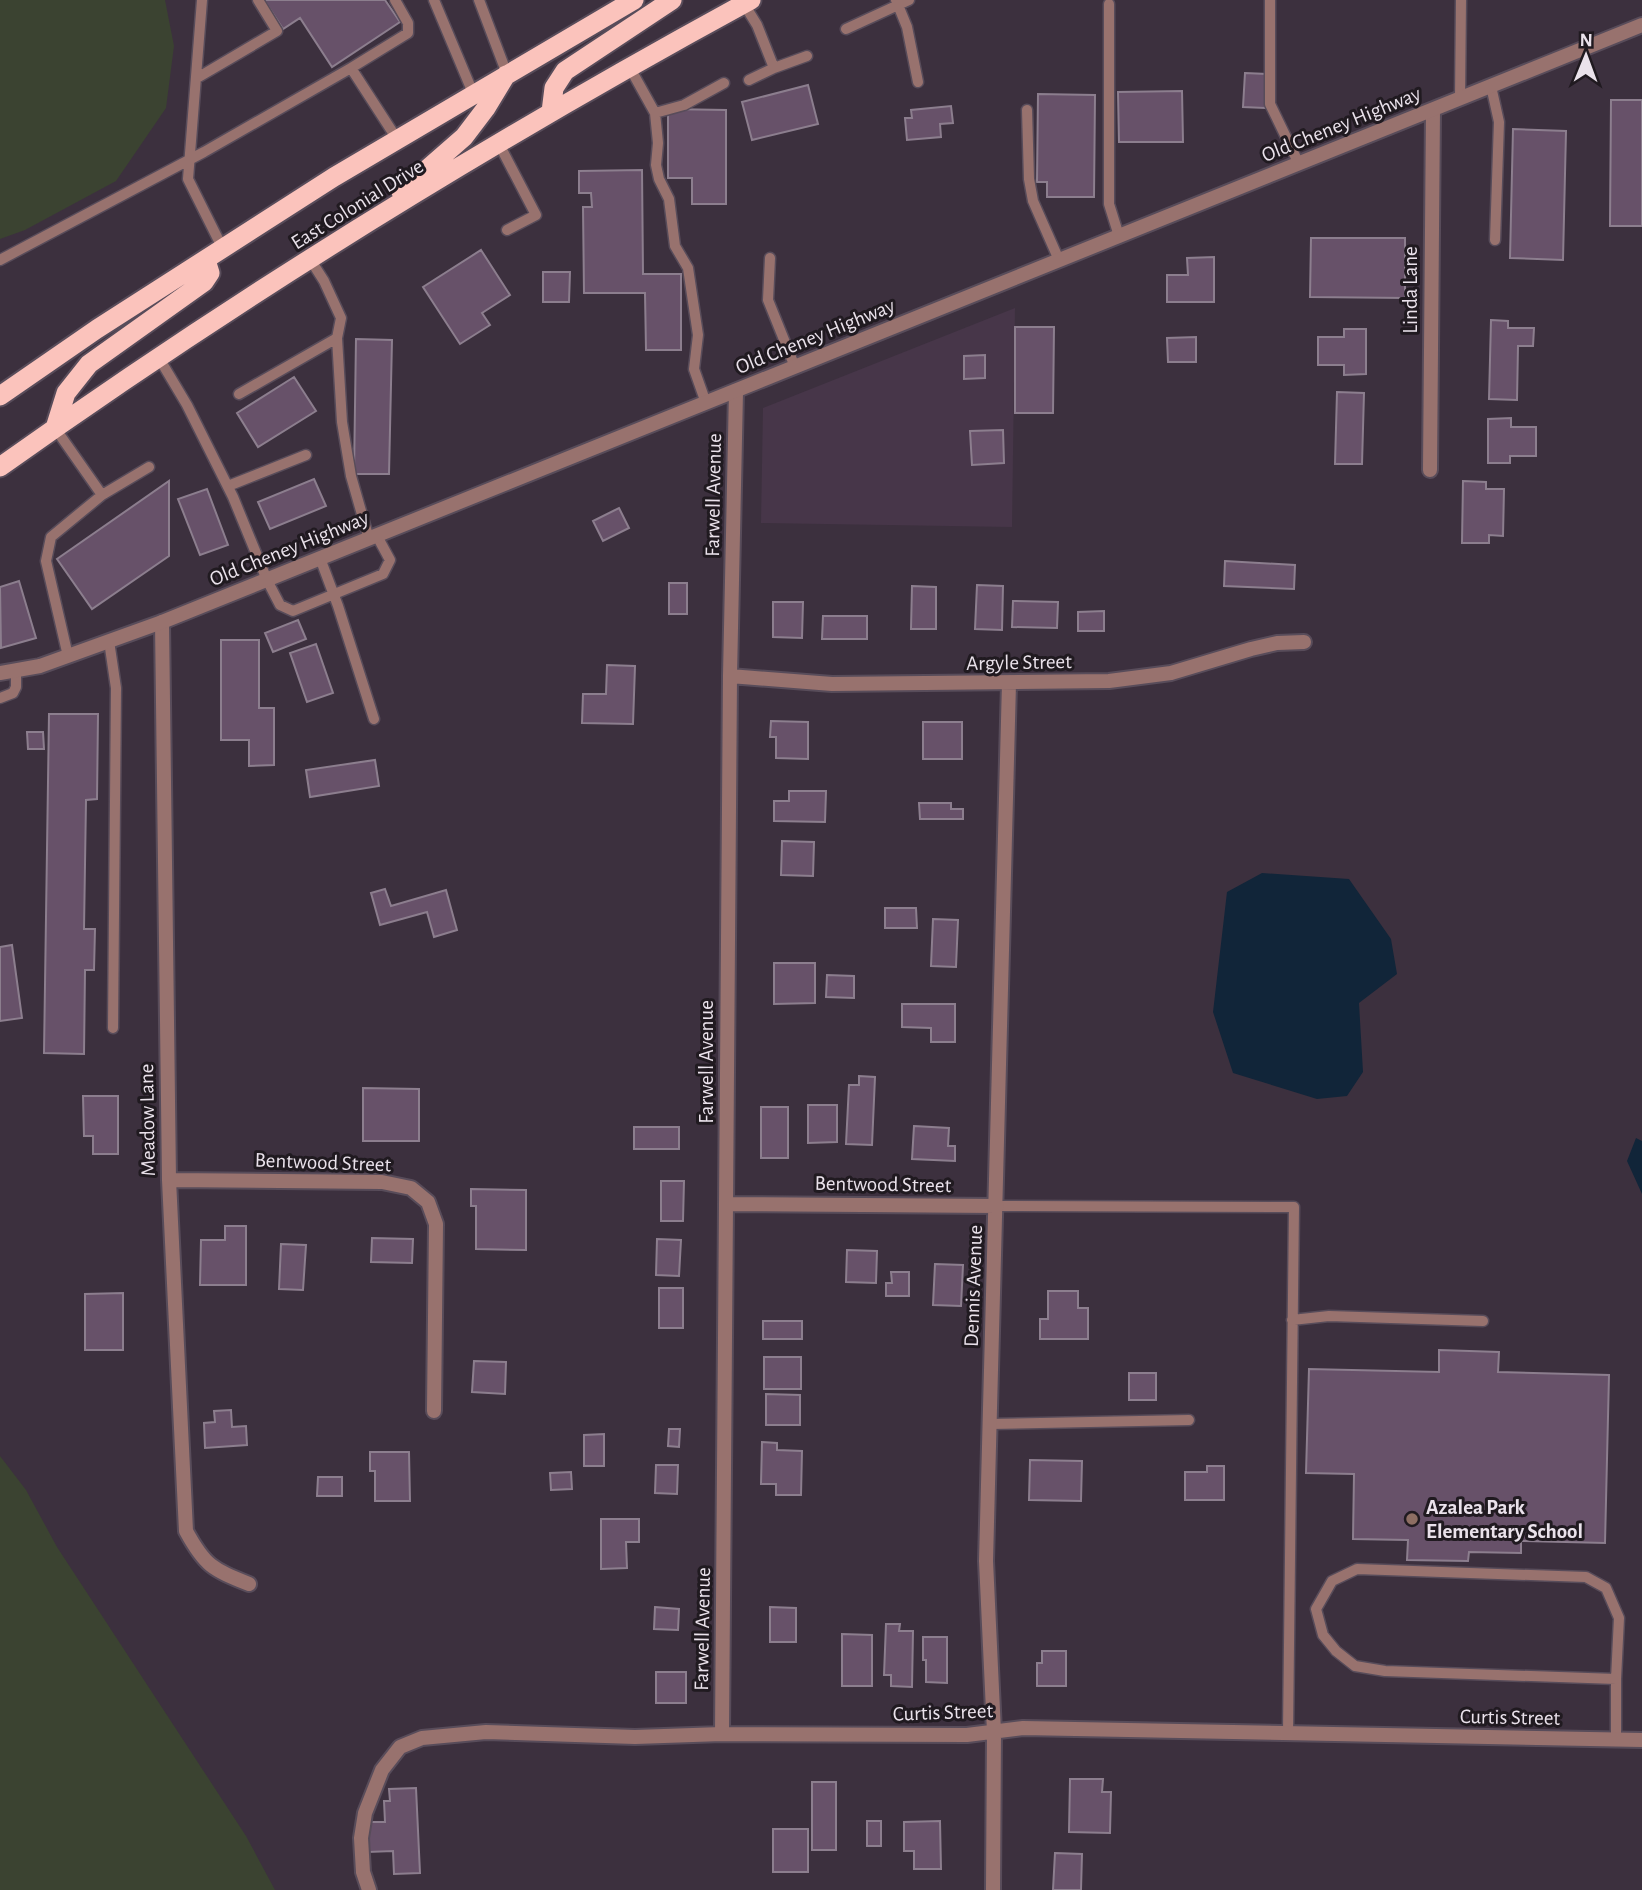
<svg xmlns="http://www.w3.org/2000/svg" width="1642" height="1890" font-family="'Alegreya Sans',sans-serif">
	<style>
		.built { fill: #473649 }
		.green { fill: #3b4331 }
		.water { fill: #112539 }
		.building { fill: #675169; stroke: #8c7e8e; stroke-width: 2 }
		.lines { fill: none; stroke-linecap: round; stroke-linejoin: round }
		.service-casing { stroke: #584c5a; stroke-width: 13 }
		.minor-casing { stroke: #584c5a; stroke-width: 18 }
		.tertiary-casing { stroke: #584c5a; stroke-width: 18 }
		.trunk-casing { stroke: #584c5a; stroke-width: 23 }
		.service { stroke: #98726e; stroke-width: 10 }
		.minor { stroke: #98726e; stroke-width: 14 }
		.tertiary { stroke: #98726e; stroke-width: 14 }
		.trunk { stroke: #fbc3bc; stroke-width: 19 }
		.education-dot { fill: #8d6e63; stroke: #201a20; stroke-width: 2.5 }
		.labels { text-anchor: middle; stroke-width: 6; stroke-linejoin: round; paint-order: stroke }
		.street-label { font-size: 21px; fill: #eae2eb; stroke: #201a20 }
		.poi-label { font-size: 21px; font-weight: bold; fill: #eae2eb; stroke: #201a20; text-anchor: start }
	</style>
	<rect width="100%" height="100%" fill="#3c303e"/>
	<!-- built -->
	<path class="built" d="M1015,308L1012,527L761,523L763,408Z"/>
	<!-- green -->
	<path class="green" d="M0,0H165L174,46L166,108L116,181L25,230L0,239Z
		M0,1456L26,1490L57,1547L246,1836L275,1890H0Z"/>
	<!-- water -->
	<path class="water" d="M1262,873L1349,879L1391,939L1397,974L1359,1003L1363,1072L1347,1096L1317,1099L1233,1073L1213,1012L1227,892Z
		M1636,1138L1642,1141V1194L1627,1161Z"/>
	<!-- building -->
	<path class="building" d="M264,0H385L400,22L332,67L300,18L283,29Z
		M1245,73L1267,74L1265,108L1243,107Z
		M808,85L818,124L752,140L742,102Z
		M1182,91L1183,142H1119L1118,92Z
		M1038,94L1095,95L1094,197H1047V182H1037Z
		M1611,100H1642V226H1610Z
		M951,106L953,123L940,124L941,137L907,140L905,118H912L911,110Z
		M668,109L726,110V204H692V178H668Z
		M1513,129L1566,131L1563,260L1510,258Z
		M642,170L643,274H681V350H646L645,293H584L583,207H592L591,193H579V171Z
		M1311,238H1405V298L1310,297Z
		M481,250L510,295L482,313L490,325L460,344L423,287Z
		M1214,257V302H1167V275H1188L1187,258Z
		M543,272H570L569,302H543Z
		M1491,320L1508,321V328H1534L1533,346H1518L1517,400L1489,399Z
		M1015,327H1054L1053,413H1015Z
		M1344,329H1366V374L1344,375V365H1318V337H1344Z
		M1196,337V362H1168L1167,338Z
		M356,339L392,340L389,474H354Z
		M985,355V378L964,379V356Z
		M294,377L316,411L258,447L237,413Z
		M1337,392L1364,393L1362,464H1335Z
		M1511,418V427H1536V456H1510V463H1488V419Z
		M1003,430L1004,463L972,465L970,431Z
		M314,479L326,506L270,529L258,502Z
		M169,481V556L92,609L57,559Z
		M1463,481L1486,482V489H1504L1503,536L1489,535V543H1462Z
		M207,489L228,545L200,555L178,499Z
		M619,508L629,528L603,541L593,521Z
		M1225,561L1295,565L1294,589L1224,586Z
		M19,581L36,638L1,648L0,587Z
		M669,583H687V614H669Z
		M977,585L1003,586L1002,630L975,629Z
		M912,586L936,587V629H911Z
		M1013,601L1058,602L1057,628L1012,627Z
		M773,602H803L802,638L773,637Z
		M1104,611V631H1078V612Z
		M823,616H867V639H822Z
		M298,620L306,639L273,652L265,633Z
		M221,640H259V708H274V765L249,766V740H221Z
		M316,644L333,693L307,702L290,653Z
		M607,665L635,666L633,724L582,723L583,694H606Z
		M49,714H98L97,799L86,800L84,929H95L94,970H85L84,1054L44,1053Z
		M771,721L808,722V759L776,758V737H770Z
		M923,722H962V759H923Z
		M27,732H43L44,749H28Z
		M375,760L379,786L310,797L306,770Z
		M789,791H826L825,822L774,821V801H789Z
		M919,803H951V809H963V819H920Z
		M782,841L814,842L813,876L781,875Z
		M385,889L391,906L446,890L457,930L434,937L427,912L380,925L371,893Z
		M885,908H916L917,928H885Z
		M933,919L958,920L956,967L931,966Z
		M12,945L22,1018L0,1021V947Z
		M774,963H815V1003L774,1004Z
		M827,975L854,976V998L826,997Z
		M902,1004H955V1042H931V1028L902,1027Z
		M859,1076L875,1077L872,1145L846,1144L849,1085H859Z
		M363,1088L419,1089V1141H363Z
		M83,1096H118V1154H93V1136H84Z
		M808,1105H837V1142L808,1143Z
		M761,1107H788V1158H761Z
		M914,1126L949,1128L948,1146H955V1161L912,1159Z
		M634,1127H679V1149H634Z
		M661,1181H684L683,1221H661Z
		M471,1189L526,1190V1250L476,1249V1206H471Z
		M225,1226H246V1285H200L201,1240H225Z
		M372,1238L413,1239L412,1263L371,1262Z
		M657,1239L681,1240L679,1276L656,1275Z
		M281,1244L306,1245L303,1290L279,1289Z
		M847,1250L877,1251L876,1283L846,1282Z
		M935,1264L963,1265L961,1306L933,1305Z
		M891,1272H909V1296H886V1283H892Z
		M659,1288H683V1328H659Z
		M1048,1291H1078V1308H1088V1339H1040V1319H1048Z
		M123,1293V1350H85V1294Z
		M763,1321H802V1339H763Z
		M1439,1350L1499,1352L1498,1372L1609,1375L1605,1543L1521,1541V1553L1469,1552L1468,1561L1407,1560L1408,1540L1353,1539L1354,1474L1306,1473L1309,1369L1439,1372Z
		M764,1357H801V1389H764Z
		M474,1361L506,1362L505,1394L472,1392Z
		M1129,1373H1156V1400H1129Z
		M766,1394L800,1395V1425H766Z
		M231,1410L232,1427L246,1426L247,1445L205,1448L204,1423L215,1422L214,1411Z
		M669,1429H680L679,1447L668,1446Z
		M604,1434V1466H584V1435Z
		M762,1442L777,1443V1450L802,1451L801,1495H776V1484H761Z
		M370,1452H409L410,1501H375V1471H370Z
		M1030,1460L1082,1461L1081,1501L1029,1500Z
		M656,1465H678L677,1494L655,1493Z
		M1207,1466H1224V1500H1185V1472H1207Z
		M571,1472L572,1489L551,1490L550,1473Z
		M318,1477H342V1496H317Z
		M601,1519H639V1542H626L627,1568L601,1569Z
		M655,1607L679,1609L678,1630L654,1629Z
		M770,1607L796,1608V1642H770Z
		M886,1624H900L899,1631H913L912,1687L891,1686V1675H884Z
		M842,1634L872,1635V1686H842Z
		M923,1637H947V1683L926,1682V1660H923Z
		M1042,1651H1066V1686H1037V1663H1042Z
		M656,1672H686V1703H656Z
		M1070,1779H1103L1102,1792H1111L1110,1833L1069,1832Z
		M812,1782H836V1850H812Z
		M416,1788L420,1873L394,1874L393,1851L368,1852L366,1822H385L384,1801H390L389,1789Z
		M867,1821H881V1846H867Z
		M940,1821L941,1869H914V1851H904V1822Z
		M773,1829H808V1872H773Z
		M1055,1853L1082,1854L1081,1890H1053Z"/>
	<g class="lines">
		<!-- service casing -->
		<g class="service-casing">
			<path id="service" d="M202,0L188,179L223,249
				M434,0L473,93
				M479,0L507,74
				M896,0L907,27L918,82
				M1270,0V104L1299,164
				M744,4L757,25L774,68L807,56
				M1109,4V204L1119,236
				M846,29L909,0
				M351,68L408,33V23L395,0
				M630,68L655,113L658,143L656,165L659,179L669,199L675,246L688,268L698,335L694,369L706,403
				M197,78L277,31L258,0
				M749,80L774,68
				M1491,86L1499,122L1495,240
				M1460,99L1461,0
				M1027,110L1029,179L1033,201L1059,260
				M655,113L684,105L724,83
				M499,144L536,215L507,230
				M770,258L768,300L795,367
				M310,259L324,281L341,318L337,338L342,422L351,476L369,539
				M0,260L204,152L351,68L397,139
				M159,358L187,405L233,497L267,580L280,605L293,611L383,574L390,560L377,536
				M239,394L337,338
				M55,428L102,495L51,537L46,561L68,656
				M228,486L306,455
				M102,495L149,467
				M320,558L338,606L374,719
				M109,641L116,688L113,1028
				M0,698L13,693L16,687V670
				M997,1206L1294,1207L1288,1733
				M1292,1320L1329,1316L1483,1321
				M990,1424L1189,1420
				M1616,1679L1385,1671L1355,1666L1336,1651L1323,1635L1316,1609L1332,1581L1357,1569L1586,1577L1606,1588L1619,1618L1616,1679V1740"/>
		</g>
		<!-- minor casing -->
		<g class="minor-casing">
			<path id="minor" d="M1430,470L1433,110
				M162,622L169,1180L186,1531C205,1566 212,1569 249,1584
				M730,676L832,684L1109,681L1171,673L1251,649L1277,643L1304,642
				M169,1180L382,1182L411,1188L428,1202L436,1224L434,1411
				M726,1204L997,1206
				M722,1734L730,676L736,391
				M369,1890L363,1872L361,1838L365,1813L382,1770L400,1747L422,1738L486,1732L635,1737L722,1734L967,1735L1023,1728L1642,1740
				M993,1890L994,1732L986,1561L1009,683"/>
		</g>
		<!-- tertiary casing -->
		<g class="tertiary-casing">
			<path id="tertiary" d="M0,673L40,666L162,622L1642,25"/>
		</g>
		<!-- trunk casing -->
		<g class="trunk-casing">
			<path id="trunk" d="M551,112L554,88L565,71L672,0
				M401,192L464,137L486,108L506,75
				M0,396L97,329L334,177L634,0
				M55,428L66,393L89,364L204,282L210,273L206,260
				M0,467C240,296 492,141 751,0"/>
		</g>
		<!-- service -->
		<use href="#service" class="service"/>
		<!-- minor -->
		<use href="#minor" class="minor"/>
		<!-- tertiary -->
		<use href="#tertiary" class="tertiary"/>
		<!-- trunk -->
		<use href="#trunk" class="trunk"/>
	</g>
	<!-- markers -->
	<circle class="education-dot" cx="1412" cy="1519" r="7"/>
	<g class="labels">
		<!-- street labels -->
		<g class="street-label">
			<text transform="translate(1341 124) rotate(-22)" y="7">Old Cheney Highway</text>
			<text transform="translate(357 204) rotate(-32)" y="7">East Colonial Drive</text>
			<text transform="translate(1410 290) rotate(-90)" y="7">Linda Lane</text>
			<text transform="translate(815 336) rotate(-22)" y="7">Old Cheney Highway</text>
			<text transform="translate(713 495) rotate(-89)" y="7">Farwell Avenue</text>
			<text transform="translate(289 548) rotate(-22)" y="7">Old Cheney Highway</text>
			<text transform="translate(1019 662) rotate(-1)" y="7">Argyle Street</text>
			<text transform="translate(706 1062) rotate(-90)" y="7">Farwell Avenue</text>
			<text transform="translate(147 1120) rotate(-91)" y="7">Meadow Lane</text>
			<text transform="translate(323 1162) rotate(2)" y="7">Bentwood Street</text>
			<text transform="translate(883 1184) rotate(1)" y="7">Bentwood Street</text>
			<text transform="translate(973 1286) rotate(-88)" y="7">Dennis Avenue</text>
			<text transform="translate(702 1629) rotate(-89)" y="7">Farwell Avenue</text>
			<text transform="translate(943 1712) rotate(-2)" y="7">Curtis Street</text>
			<text transform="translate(1510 1717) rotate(1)" y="7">Curtis Street</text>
		</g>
		<!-- poi labels -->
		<g class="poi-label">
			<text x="1426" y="1514">Azalea Park<tspan x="1426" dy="24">Elementary School</tspan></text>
		</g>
	</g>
	<!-- north arrow -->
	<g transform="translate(1586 56) rotate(1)" stroke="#201a20" stroke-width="5" paint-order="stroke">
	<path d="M0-5L12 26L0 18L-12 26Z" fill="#eae2eb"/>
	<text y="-10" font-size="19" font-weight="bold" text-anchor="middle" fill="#eae2eb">N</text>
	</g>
</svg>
